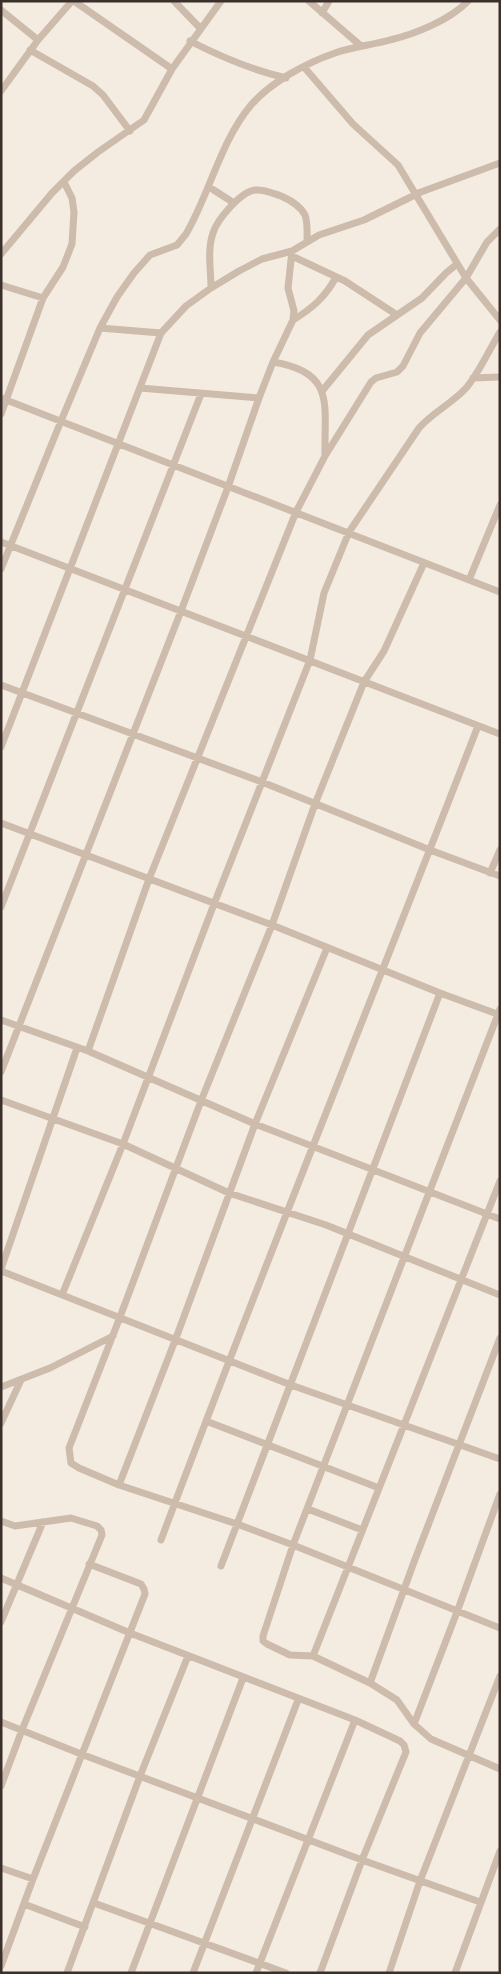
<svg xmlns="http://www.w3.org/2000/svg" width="501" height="1974" font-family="'PT Sans',sans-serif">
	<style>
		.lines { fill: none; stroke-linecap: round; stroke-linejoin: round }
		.minor { stroke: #cdbbac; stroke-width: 7 }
	</style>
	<rect width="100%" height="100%" fill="#f4ebe1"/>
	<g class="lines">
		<!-- minor -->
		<path class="minor" d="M74,1L172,69
			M174,1L200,28
			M309,1L361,46
			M1,10L38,40
			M322,13L329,1
			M190,41C221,57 252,70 286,78
			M30,50L93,86L103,95L130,131
			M304,67L353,124L398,165L466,278L500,320
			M1,91L38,40L72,1
			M209,187L234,203
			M1,254L52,193L74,171L98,152L144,120L172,69L221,1
			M292,256L345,281L397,315
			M1,285L43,298
			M211,288C211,270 207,250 213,233C217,220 240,192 255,190C264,189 272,193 281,196C290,200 300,205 305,215C308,223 307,233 307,242
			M293,320C313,308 326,296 336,277
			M100,328L161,333
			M273,362C336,372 324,405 325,455
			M473,378L500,377
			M140,388L259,398
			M323,390L368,335L422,298L446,273L457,264
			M1,398L500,592
			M1,414L43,298L63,267L72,244L74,212L72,198L64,182
			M1,542L500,734
			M424,563L384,651L364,682L315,804L272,925L201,1101L120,1317L69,1448L71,1463L79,1468L119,1485L237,1524L293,1545L500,1628
			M1,569L61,421L100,328L117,297L134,273L150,255L177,245L186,234C210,193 220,142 251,105C271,82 306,63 335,53C352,47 372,45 390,40C415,34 450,20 468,1
			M469,580L500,505
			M1,685L262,782L430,850L500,876
			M1,747L161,333L186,306L211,288L239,271L262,259L292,251L319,235L364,220L421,192L500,163
			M1,823L272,925L440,993L500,1015
			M490,873L500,850
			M1,907L201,394
			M500,1009L293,1545L263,1636V1641L267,1644L290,1655L313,1656L370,1683L397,1700L414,1724L431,1739L500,1769
			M1,1020L88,1051L255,1124L500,1219
			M88,1051L149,879L296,512L325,456L371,382L376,378L397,372L403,366L420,333L466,278L487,242L500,229
			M1,1072L181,611L228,487L259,398L273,362L293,320L294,311L288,288L292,251
			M1,1100L123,1144L229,1193L326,1225L500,1295
			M1,1269L77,1048
			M1,1271L291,1385L500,1459
			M62,1295L123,1144L214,904L310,660L324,593L349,532L419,428C433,412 453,403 467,387C480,371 489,350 500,332
			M1,1387L50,1368L113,1336
			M206,1421L379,1488
			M1,1423L21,1380
			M119,1485L176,1338L255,1124L327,948
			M308,1509L362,1530
			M1,1521L15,1526L71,1518L97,1526L101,1530L102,1535L22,1730L1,1786
			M161,1540C263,1267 373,997 478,726
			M221,1566L440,993
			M1,1578L130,1633L355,1720L400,1741L404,1745L406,1752L362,1860L320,1973
			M1,1622L43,1522
			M313,1656L500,1181
			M370,1683L414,1562L500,1338
			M1,1722L81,1754L362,1860L480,1902
			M414,1724L457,1612L500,1494
			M1,1868L33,1879
			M94,1903L286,1973
			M24,1904L85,1927
			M1,1966L33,1879L145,1594L144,1589L141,1584L89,1564
			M67,1973L140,1776L188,1656
			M131,1973L243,1678
			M193,1973L298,1700
			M256,1973L355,1720
			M389,1973L420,1881L500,1676
			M455,1973L500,1851"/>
	</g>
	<!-- border -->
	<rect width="501" height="1974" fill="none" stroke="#3b302b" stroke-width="5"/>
</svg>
